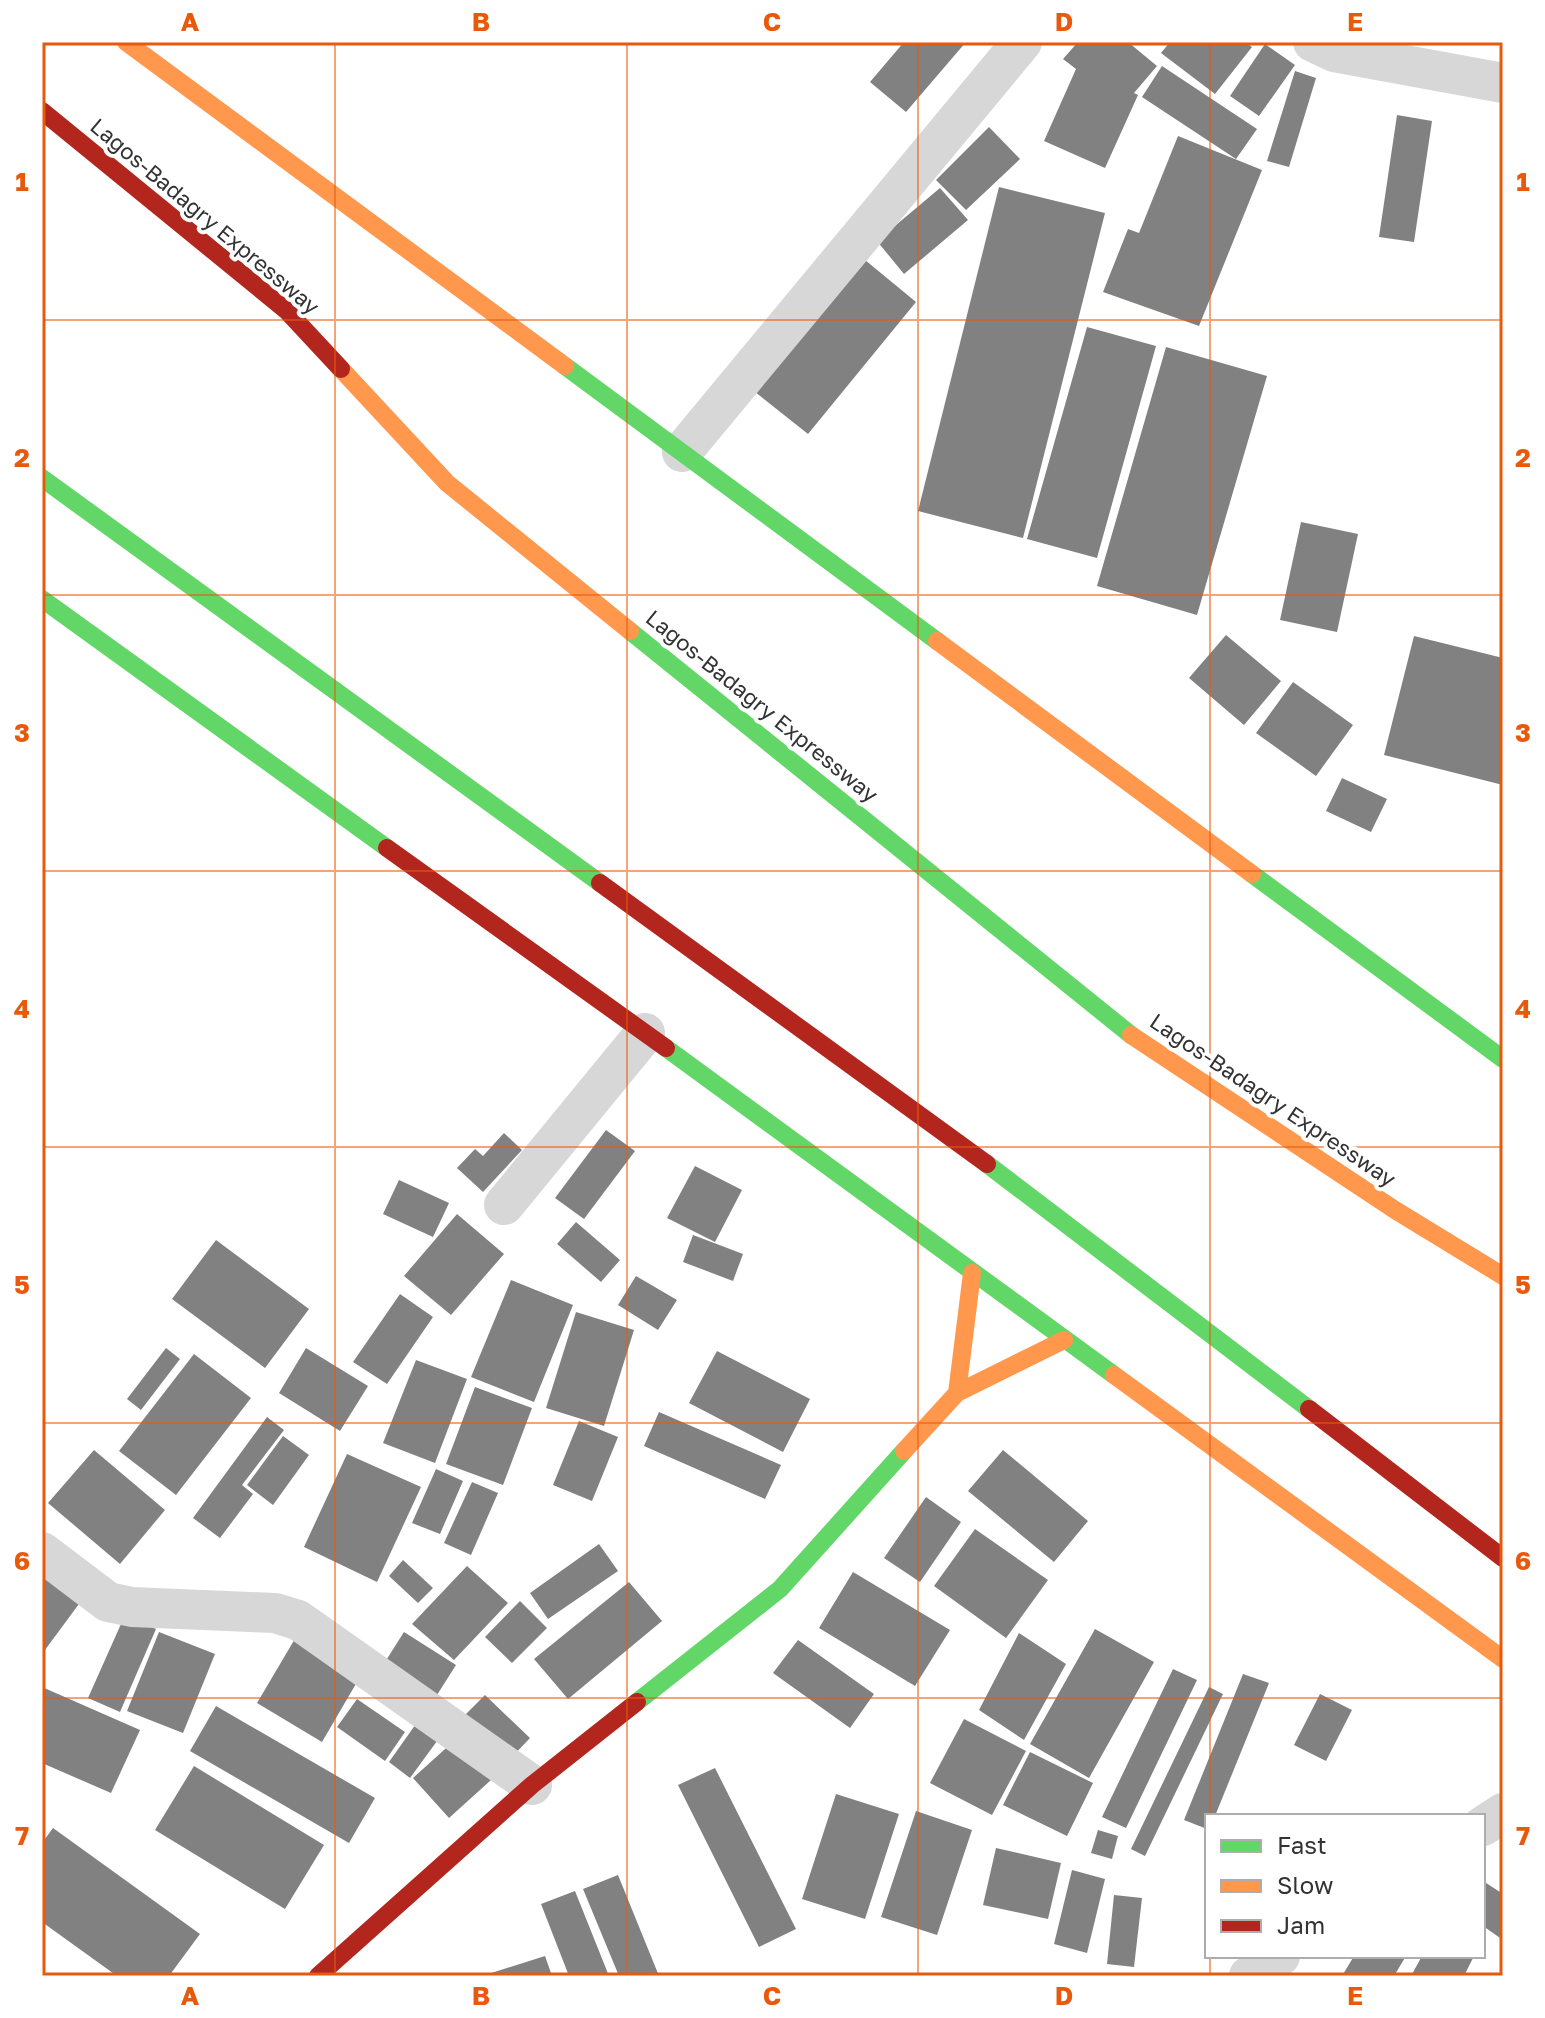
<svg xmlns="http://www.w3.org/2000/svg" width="1545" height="2018" font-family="'Golos Text',sans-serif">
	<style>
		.building { fill: #818181 }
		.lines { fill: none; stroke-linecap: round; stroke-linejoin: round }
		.street { stroke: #d7d7d7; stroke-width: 40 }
		.fast { stroke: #63d668; stroke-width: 18 }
		.slow { stroke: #ff974d; stroke-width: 18 }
		.jam { stroke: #b3261e; stroke-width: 18 }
		.grid { fill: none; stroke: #e8590c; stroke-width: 2; stroke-opacity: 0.55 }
		.labels { text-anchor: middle; stroke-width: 8; stroke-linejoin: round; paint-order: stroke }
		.street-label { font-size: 22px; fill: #333; stroke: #fff }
		.neatline { fill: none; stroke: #e8590c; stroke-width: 3 }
		.grid-label { font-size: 26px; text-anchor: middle; font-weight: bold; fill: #e8590c }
	</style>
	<rect width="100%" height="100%" fill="#fff"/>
	<!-- building -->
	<path class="building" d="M904,42H966L906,112L870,82Z
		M1078,42H1128L1157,66L1134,93L1138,95L1105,168L1044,141L1076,69L1063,59Z
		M1170,42H1245L1252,47L1215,94L1161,53Z
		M1265,44L1295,65L1259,116L1230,96Z
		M1162,66L1257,129L1236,159L1142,97Z
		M1295,71L1316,78L1289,167L1267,161Z
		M1397,115L1432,121L1414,242L1379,237Z
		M989,127L1020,159L966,210L936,180Z
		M1178,136L1262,170L1199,326L1103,292L1128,229L1139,233Z
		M999,187L1105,213L1023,538L918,511Z
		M940,188L968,220L904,274L877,241Z
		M859,255L916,302L808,434L750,388Z
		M1087,327L1156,346L1097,558L1027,539Z
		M1166,347L1267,376L1197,615L1097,586Z
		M1301,522L1358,534L1337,632L1280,620Z
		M1226,635L1281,681L1244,725L1189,678Z
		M1414,636L1503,658V785L1384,755Z
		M1293,682L1353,725L1316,776L1256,733Z
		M1342,778L1387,799L1371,832L1326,811Z
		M606,1130L635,1151L584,1219L555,1198Z
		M504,1133L522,1150L483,1192L457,1168L475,1149L483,1156Z
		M695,1166L742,1190L715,1242L667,1218Z
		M399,1180L449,1203L433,1237L383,1214Z
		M457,1214L504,1254L451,1315L404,1276Z
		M576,1222L620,1260L601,1282L557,1244Z
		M693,1235L743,1254L733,1281L683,1262Z
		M216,1240L309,1309L265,1368L172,1299Z
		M636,1276L677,1300L658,1330L618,1305Z
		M511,1280L573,1305L534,1402L471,1377Z
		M400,1294L433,1317L387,1384L353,1362Z
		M576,1312L634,1330L604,1426L546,1408Z
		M166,1348L180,1359L141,1410L127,1399Z
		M306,1348L368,1386L340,1431L279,1393Z
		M717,1351L810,1399L783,1452L689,1403Z
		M194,1354L251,1398L176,1495L119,1451Z
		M416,1360L467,1379L435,1463L383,1443Z
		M475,1387L532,1408L503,1485L446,1464Z
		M659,1412L781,1465L765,1499L644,1446Z
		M267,1417L284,1430L242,1485L253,1494L220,1538L193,1518Z
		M579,1421L618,1437L592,1501L553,1485Z
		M283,1436L309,1455L273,1505L247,1485Z
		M94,1450L165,1510L120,1564L48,1503Z
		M1003,1450L1088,1521L1054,1562L968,1491Z
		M347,1454L421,1487L377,1582L304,1547Z
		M436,1469L463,1481L440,1534L412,1523Z
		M472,1482L498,1493L471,1555L444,1543Z
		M926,1497L961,1522L920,1582L884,1558Z
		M975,1529L1048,1580L1006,1638L934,1586Z
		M599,1544L618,1571L548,1619L530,1593Z
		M42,1555L90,1589L42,1654Z
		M403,1560L433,1588L418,1603L389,1576Z
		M467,1566L508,1603L454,1660L412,1624Z
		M853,1572L950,1630L915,1686L819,1628Z
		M629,1582L662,1621L568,1699L534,1659Z
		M520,1601L547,1628L512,1663L485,1637Z
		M125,1615L156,1629L120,1712L88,1698Z
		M1095,1629L1154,1662L1089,1778L1030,1744Z
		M159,1632L215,1654L183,1733L127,1711Z
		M299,1632L364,1670L322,1742L257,1703Z
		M404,1632L456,1665L430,1706L378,1673Z
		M1019,1633L1066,1664L1024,1740L979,1710Z
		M798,1640L874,1694L850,1728L773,1673Z
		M1173,1669L1197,1680L1126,1828L1102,1817Z
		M1243,1674L1269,1683L1215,1816H1207V1829L1184,1820Z
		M42,1687L140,1730L111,1793L42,1763Z
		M1209,1687L1223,1694L1145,1856L1131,1849Z
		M1320,1694L1352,1710L1326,1761L1294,1745Z
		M485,1695L530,1738L510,1759L465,1715Z
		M357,1699L405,1732L385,1761L337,1727Z
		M216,1706L375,1798L349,1843L190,1751Z
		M964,1719L1026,1751L992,1815L930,1783Z
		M418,1721L440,1737L410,1778L389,1762Z
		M455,1740L491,1780L449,1818L413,1778Z
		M1030,1752L1093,1783L1067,1836L1003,1805Z
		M194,1766L324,1845L285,1909L155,1830Z
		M715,1768L796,1929L759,1947L678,1785Z
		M836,1794L899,1814L865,1919L802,1899Z
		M916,1811L972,1830L937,1935L881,1917Z
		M53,1828L200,1934L169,1976H117L42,1922V1843Z
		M1098,1830L1118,1836L1112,1859L1091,1853Z
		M996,1848L1061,1863L1048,1919L983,1905Z
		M1072,1870L1105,1879L1087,1953L1054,1944Z
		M618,1875L659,1976H619L583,1889Z
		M1483,1881L1503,1894V1940L1483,1926Z
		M575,1891L609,1976H569L541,1904Z
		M1114,1895L1142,1898L1134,1967L1107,1964Z
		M545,1956L552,1976H485V1975Z
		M1354,1956H1406L1394,1976H1342Z
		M1422,1956H1470L1473,1958L1464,1976H1411Z"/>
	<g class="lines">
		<!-- street -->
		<path class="street" d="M1313,42L1334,52L1503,83
			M682,452L1022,42
			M504,1205L645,1033
			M42,1552L108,1602L132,1607L275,1613L298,1620L532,1785
			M1483,1826L1503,1813
			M1249,1976L1280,1956"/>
		<!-- fast -->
		<path class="fast" d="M565,366L937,641
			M42,478L600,883
			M42,599L387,848
			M630,631L1131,1035
			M1252,874L1503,1059
			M666,1048L1114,1375
			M987,1164L1309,1409
			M637,1702L780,1589L904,1451"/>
		<!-- slow -->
		<path class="slow" d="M126,42L565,366
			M341,369L447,483L630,631
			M937,641L1252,874
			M1131,1035L1395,1210L1503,1276
			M1114,1375L1503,1659
			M957,1393L972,1273
			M904,1451L957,1393L1064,1340"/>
		<!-- jam -->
		<path class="jam" d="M42,111L287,311L341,369
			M387,848L666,1048
			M600,883L987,1164
			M1309,1409L1503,1558
			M318,1976L532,1785L637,1702"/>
	</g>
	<!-- grid -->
	<path class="grid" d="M335,42V1976M627,42V1976M918,42V1976M1210,42V1816M42,320H1503M42,595H1503M42,871H1503M42,1147H1503M42,1423H1503M42,1698H1503M1210,1956V1976"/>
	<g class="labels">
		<!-- street labels -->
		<g class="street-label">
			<text transform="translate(205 216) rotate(40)" y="8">Lagos-Badagry Expressway</text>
			<text transform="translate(762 706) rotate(39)" y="8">Lagos-Badagry Expressway</text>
			<text transform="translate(1273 1100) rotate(34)" y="8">Lagos-Badagry Expressway</text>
		</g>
	</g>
	<!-- border -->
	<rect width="1545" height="2018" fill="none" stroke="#ffffff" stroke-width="88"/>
	<!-- legend -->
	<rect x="1205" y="1814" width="280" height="144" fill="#ffffff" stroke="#adadad" stroke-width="2"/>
	<rect x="1221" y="1840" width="40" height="12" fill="#63d668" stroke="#adadad" stroke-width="2"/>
	<text x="1277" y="1854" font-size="24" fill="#333333">Fast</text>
	<rect x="1221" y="1880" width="40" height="12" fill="#ff974d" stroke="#adadad" stroke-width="2"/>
	<text x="1277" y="1894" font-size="24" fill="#333333">Slow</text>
	<rect x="1221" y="1920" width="40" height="12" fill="#b3261e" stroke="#adadad" stroke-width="2"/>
	<text x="1277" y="1934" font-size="24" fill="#333333">Jam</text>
	<rect x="44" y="44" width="1457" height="1930" class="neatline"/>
	<g class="grid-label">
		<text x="190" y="31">A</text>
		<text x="481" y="31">B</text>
		<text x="772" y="31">C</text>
		<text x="1064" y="31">D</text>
		<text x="1355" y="31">E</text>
		<text x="22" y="191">1</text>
		<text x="1523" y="191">1</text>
		<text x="22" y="467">2</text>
		<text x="1523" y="467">2</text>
		<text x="22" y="742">3</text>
		<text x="1523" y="742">3</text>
		<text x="22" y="1018">4</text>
		<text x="1523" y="1018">4</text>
		<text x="22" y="1294">5</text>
		<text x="1523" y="1294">5</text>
		<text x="22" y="1570">6</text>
		<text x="1523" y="1570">6</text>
		<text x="22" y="1845">7</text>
		<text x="1523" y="1845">7</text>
		<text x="190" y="2005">A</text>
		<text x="481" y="2005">B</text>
		<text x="772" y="2005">C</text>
		<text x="1064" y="2005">D</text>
		<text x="1355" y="2005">E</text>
	</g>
</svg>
